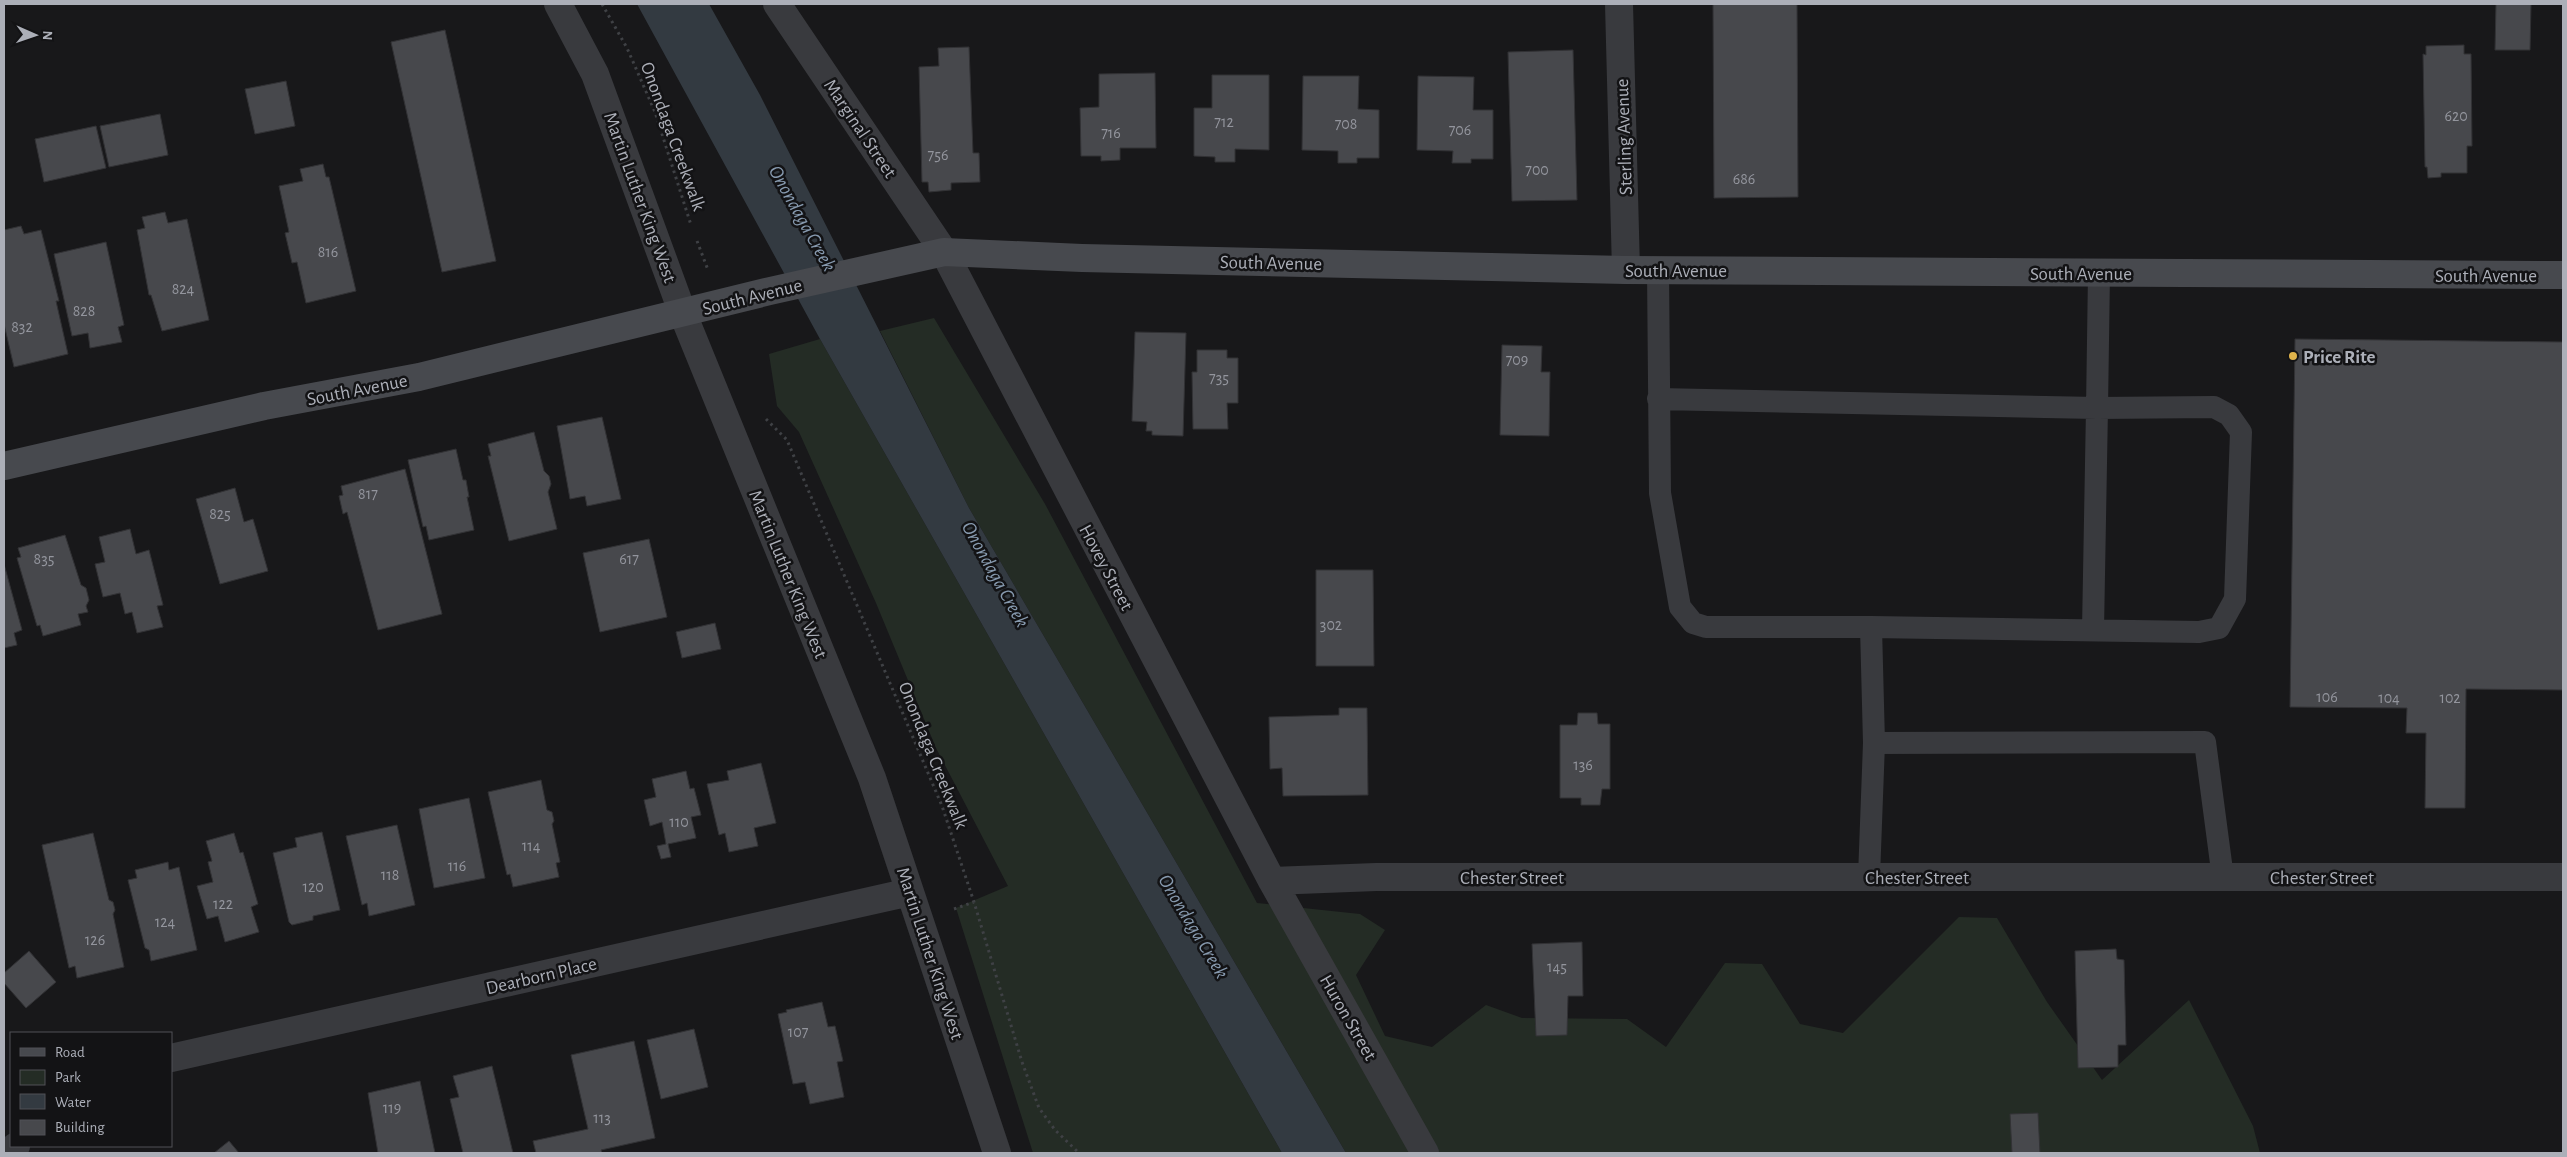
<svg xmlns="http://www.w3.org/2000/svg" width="2567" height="1157" font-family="'Alegreya Sans',sans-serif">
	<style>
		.green { fill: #242c25 }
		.water { fill: #333a41 }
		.building { fill: #47484c; stroke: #323235 }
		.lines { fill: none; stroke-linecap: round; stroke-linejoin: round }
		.path { stroke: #3f4145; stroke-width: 3; stroke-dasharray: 2.5 4; stroke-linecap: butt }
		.service { stroke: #393a3e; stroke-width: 22 }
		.minor { stroke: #393a3e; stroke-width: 28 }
		.secondary { stroke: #47494e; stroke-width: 28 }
		.poi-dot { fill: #dfb34b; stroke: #131315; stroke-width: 2 }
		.labels { text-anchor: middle; stroke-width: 5; stroke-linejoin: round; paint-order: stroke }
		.number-label { font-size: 16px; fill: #93959d }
		.street-label { font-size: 19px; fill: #acafb8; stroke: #131315 }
		.poi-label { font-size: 19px; font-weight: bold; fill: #acafb8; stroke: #131315; text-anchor: start }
		.water-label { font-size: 20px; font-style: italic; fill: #879aaf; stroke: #131315 }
	</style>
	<rect width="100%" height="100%" fill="#18181a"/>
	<!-- green -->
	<path class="green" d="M934,318L1045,504L1257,903L1360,914L1385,930L1356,975L1385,1036L1432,1047L1486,1005L1522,1018L1627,1019L1666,1047L1725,963L1762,964L1800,1024L1843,1033L1959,917L1997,918L2047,1002L2102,1080L2189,1000L2253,1126L2260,1153H1346L969,508L880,331Z
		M820,339L1282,1153H1033L956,908L1008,886L936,748L876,603L799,432L777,406L769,354Z"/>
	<!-- water -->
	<path class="water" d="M637,4H709L760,95L969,508L1346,1153H1282L820,339Z"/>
	<!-- building -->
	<path class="building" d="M1713,4H1797L1798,197L1714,198Z
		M2496,4H2531L2530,50H2495Z
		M445,30L496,261L442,272L391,42Z
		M2464,45V54H2471L2472,146H2467V173H2441V177L2428,178L2427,167H2425L2423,54L2426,55V46Z
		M969,47L973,153H979L980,182L951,183V190L929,192L928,182H922L919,67L939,66L938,48Z
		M1573,50L1577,200L1512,201L1508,52Z
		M1155,73L1156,148H1120V160L1101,161V156H1081L1080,108L1099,107V74Z
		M1212,75H1269V150L1235,149V162H1215V157L1194,156V108H1212Z
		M1303,76H1359L1358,109L1379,110V158H1357V163H1338V151L1302,150Z
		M1418,76L1474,77L1473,110H1493V159H1471V163H1452L1453,151L1417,150Z
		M286,81L295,126L255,134L245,89Z
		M160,114L168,155L109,167L100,126Z
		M96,126L106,168L44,182L35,139Z
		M323,164L326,177H329L356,291L306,303L297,262L292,263L285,233L289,232L279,186L303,181L300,169Z
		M165,212L168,223L187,219L209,320L162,331L151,295H149L137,230L145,228L142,217Z
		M21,226L24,234L41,230L59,301H56L68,354L14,367L4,324V230Z
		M106,242L124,325L118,327L122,342L90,348L88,333L72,336L54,254Z
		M1135,332L1186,333L1183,436L1152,435V431H1146L1147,422L1132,421Z
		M2295,339L2563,342V690L2466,689L2465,808H2425L2426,733H2406L2407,708L2290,707Z
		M1502,345L1542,346L1541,372H1550L1549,436L1500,435Z
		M1197,350H1227V358H1238V403H1227L1228,429H1193L1192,372H1197Z
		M602,417L621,499L587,506L585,496L570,499L557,426Z
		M534,432L544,471L549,476L551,484L548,492L557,529L509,541L488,456H491L488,444Z
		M456,449L463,480H466L469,497H467L474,530L429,540L426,526L423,527L408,460Z
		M405,469L442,614L378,630L347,512L343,514L339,496L343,495L341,486Z
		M235,488L244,522L253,519L268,571L220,584L196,499Z
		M130,529L136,554L149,550L163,605L157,606L163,627L137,633L132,612L125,614L120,593L103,597L95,564L105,562L99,537Z
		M65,535L81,585L86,588L89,600L86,606L88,612L78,614L81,625L43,636L40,625L37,626L17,558L21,557L18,548Z
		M649,539L667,617L600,632L583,553Z
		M4,564L22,630L14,633L17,645L4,648Z
		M1316,570H1373L1374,666H1316Z
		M715,623L721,649L682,658L676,632Z
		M1339,708H1367L1368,795L1283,796L1282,768L1270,769L1269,717L1339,715Z
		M1578,713H1597L1598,724H1610V789H1602L1600,805H1581V798H1560V725H1577Z
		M761,763L776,823L754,828L758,846L729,852L725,833L719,835L707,784L729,780L727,771Z
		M686,771L690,789L694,788L701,815L691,817L696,838L668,844L671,857L661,859L657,846L666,844L662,822L650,826L644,800L656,797L652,779Z
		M541,780L547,810L552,812L554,821L552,824L560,862L556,863L559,877L513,887L510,874L507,875L488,792Z
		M469,798L485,878L434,888L419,809Z
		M397,825L415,905L369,916L367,903L362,905L346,836Z
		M322,832L340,910L313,916V920L292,925L289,922L273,853L297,847L295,838Z
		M93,833L109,900L113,902L115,910L113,914L124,967L77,978L75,966L69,968L42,845Z
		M234,833L240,853L243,852L258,904L251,907L259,932L225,942L218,916L207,919L197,886L213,882L208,862L212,861L206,841Z
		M168,862L169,870L179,867L197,950L151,961L149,950L145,948L128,880L137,878L135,870Z
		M1582,942L1583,996H1568L1567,1035L1536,1036L1532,944Z
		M2116,949L2117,959L2124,960L2126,1045H2118V1067L2078,1068L2075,951Z
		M29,951L56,982L26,1008L4,983V973Z
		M822,1002L828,1027L835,1026L843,1061L837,1062L844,1097L810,1104L805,1082L793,1084L778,1014L787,1012L786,1010Z
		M694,1029L708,1087L661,1099L647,1040Z
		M634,1041L655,1138L601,1150L602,1153H536L533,1141L588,1129L571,1055Z
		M492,1066L513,1153H463L450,1099L459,1097L453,1076Z
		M420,1081L435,1153H378L368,1093Z
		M2038,1113L2040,1153H2012L2010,1114Z
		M229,1141L239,1153H214Z"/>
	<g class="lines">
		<!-- path -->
		<path class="path" d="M602,4L627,48L655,112L691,225
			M697,241L708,270
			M766,419L787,440L942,806L974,902L1022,1062L1039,1108L1055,1130L1079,1153
			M954,909L974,902"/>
		<!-- service -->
		<path class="service" d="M1658,270L1660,493L1680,607L1693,623L1706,627H1871L1874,743
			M1658,399L2097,408L2099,273
			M1871,627L2199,632L2219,628L2235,599L2241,432L2229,415L2214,407L2097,408L2093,630
			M1869,877L1874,743L2205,742L2223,878"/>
		<!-- minor -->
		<path class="minor" d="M558,4L595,74L683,314L872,778L997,1153
			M777,4L944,252L1272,881L1425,1153
			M1619,4L1626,270
			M1272,881L1376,877H2563
			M171,1058L910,892
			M7,1153L16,1146"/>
		<!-- secondary -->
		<path class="secondary" d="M4,466L264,406L419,377L770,291L944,252L1082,258L1626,270L2563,275"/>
	</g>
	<!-- markers -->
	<circle class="poi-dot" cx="2293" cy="356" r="5"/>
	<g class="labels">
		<!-- number labels -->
		<g class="number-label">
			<text x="2456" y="121">620</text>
			<text x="1224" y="127">712</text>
			<text x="1346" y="129">708</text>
			<text x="1460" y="135">706</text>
			<text x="1111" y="138">716</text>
			<text x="938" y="160">756</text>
			<text x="1537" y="175">700</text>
			<text x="1744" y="184">686</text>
			<text x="328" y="257">816</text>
			<text x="183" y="294">824</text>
			<text x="84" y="316">828</text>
			<text x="22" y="332">832</text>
			<text x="1517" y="365">709</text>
			<text x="1219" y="383">735</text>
			<text x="368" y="499">817</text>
			<text x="220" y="519">825</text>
			<text x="44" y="564">835</text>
			<text x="629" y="564">617</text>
			<text x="1331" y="630">302</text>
			<text x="2327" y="702">106</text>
			<text x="2389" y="703">104</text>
			<text x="2450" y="703">102</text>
			<text x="1583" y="770">136</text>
			<text x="679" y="827">110</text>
			<text x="531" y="851">114</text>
			<text x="457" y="871">116</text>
			<text x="390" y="880">118</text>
			<text x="313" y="892">120</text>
			<text x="223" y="909">122</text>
			<text x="165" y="927">124</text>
			<text x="95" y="945">126</text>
			<text x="1557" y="972">145</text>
			<text x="798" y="1037">107</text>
			<text x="392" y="1113">119</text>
			<text x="602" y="1123">113</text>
		</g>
		<!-- street labels -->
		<g class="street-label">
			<text transform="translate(861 128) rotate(56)" y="7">Marginal Street</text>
			<text transform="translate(674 136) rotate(70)" y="7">Onondaga Creekwalk</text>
			<text transform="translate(1623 137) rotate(-92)" y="7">Sterling Avenue</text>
			<text transform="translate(641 197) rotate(70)" y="7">Martin Luther King West</text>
			<text transform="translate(1271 262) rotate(1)" y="7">South Avenue</text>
			<text x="1676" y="277">South Avenue</text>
			<text x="2081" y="280">South Avenue</text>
			<text x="2486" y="282">South Avenue</text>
			<text transform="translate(752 296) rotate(-14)" y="7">South Avenue</text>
			<text transform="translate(357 389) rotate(-11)" y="7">South Avenue</text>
			<text transform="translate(1107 567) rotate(62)" y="7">Hovey Street</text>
			<text transform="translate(789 574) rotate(68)" y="7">Martin Luther King West</text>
			<text transform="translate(934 755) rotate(68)" y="7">Onondaga Creekwalk</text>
			<text x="1512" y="884">Chester Street</text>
			<text x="1917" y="884">Chester Street</text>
			<text x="2322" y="884">Chester Street</text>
			<text transform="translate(931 953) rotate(72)" y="7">Martin Luther King West</text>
			<text transform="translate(541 975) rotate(-13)" y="7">Dearborn Place</text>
			<text transform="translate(1349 1017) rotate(60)" y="7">Huron Street</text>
		</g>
		<!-- poi labels -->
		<g class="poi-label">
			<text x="2303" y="363">Price Rite</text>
		</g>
		<!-- water labels -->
		<g class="water-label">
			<text transform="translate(803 218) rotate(61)" y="7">Onondaga Creek</text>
			<text transform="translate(996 574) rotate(61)" y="7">Onondaga Creek</text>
			<text transform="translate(1194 926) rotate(59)" y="7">Onondaga Creek</text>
		</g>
	</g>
	<!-- border -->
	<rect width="2567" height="1157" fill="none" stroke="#acafb8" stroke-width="10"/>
	<!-- legend -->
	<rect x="10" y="1032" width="162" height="115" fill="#131315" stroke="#505156"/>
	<rect x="20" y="1048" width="25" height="8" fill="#47494e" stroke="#505156"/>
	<text x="55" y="1057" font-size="15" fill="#acafb8">Road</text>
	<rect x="20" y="1070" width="25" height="15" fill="#242c25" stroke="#505156"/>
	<text x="55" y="1082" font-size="15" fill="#acafb8">Park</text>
	<rect x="20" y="1094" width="25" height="15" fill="#333a41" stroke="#505156"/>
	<text x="55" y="1107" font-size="15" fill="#acafb8">Water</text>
	<rect x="20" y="1120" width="25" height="15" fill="#47484c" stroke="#505156"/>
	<text x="55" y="1132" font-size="15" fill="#acafb8">Building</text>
	<!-- north arrow -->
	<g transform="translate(35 35) rotate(92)" stroke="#131315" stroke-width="4" paint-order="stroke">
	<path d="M0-4L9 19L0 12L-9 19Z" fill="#acafb8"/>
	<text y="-8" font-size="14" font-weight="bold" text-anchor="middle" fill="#acafb8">N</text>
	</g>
</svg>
